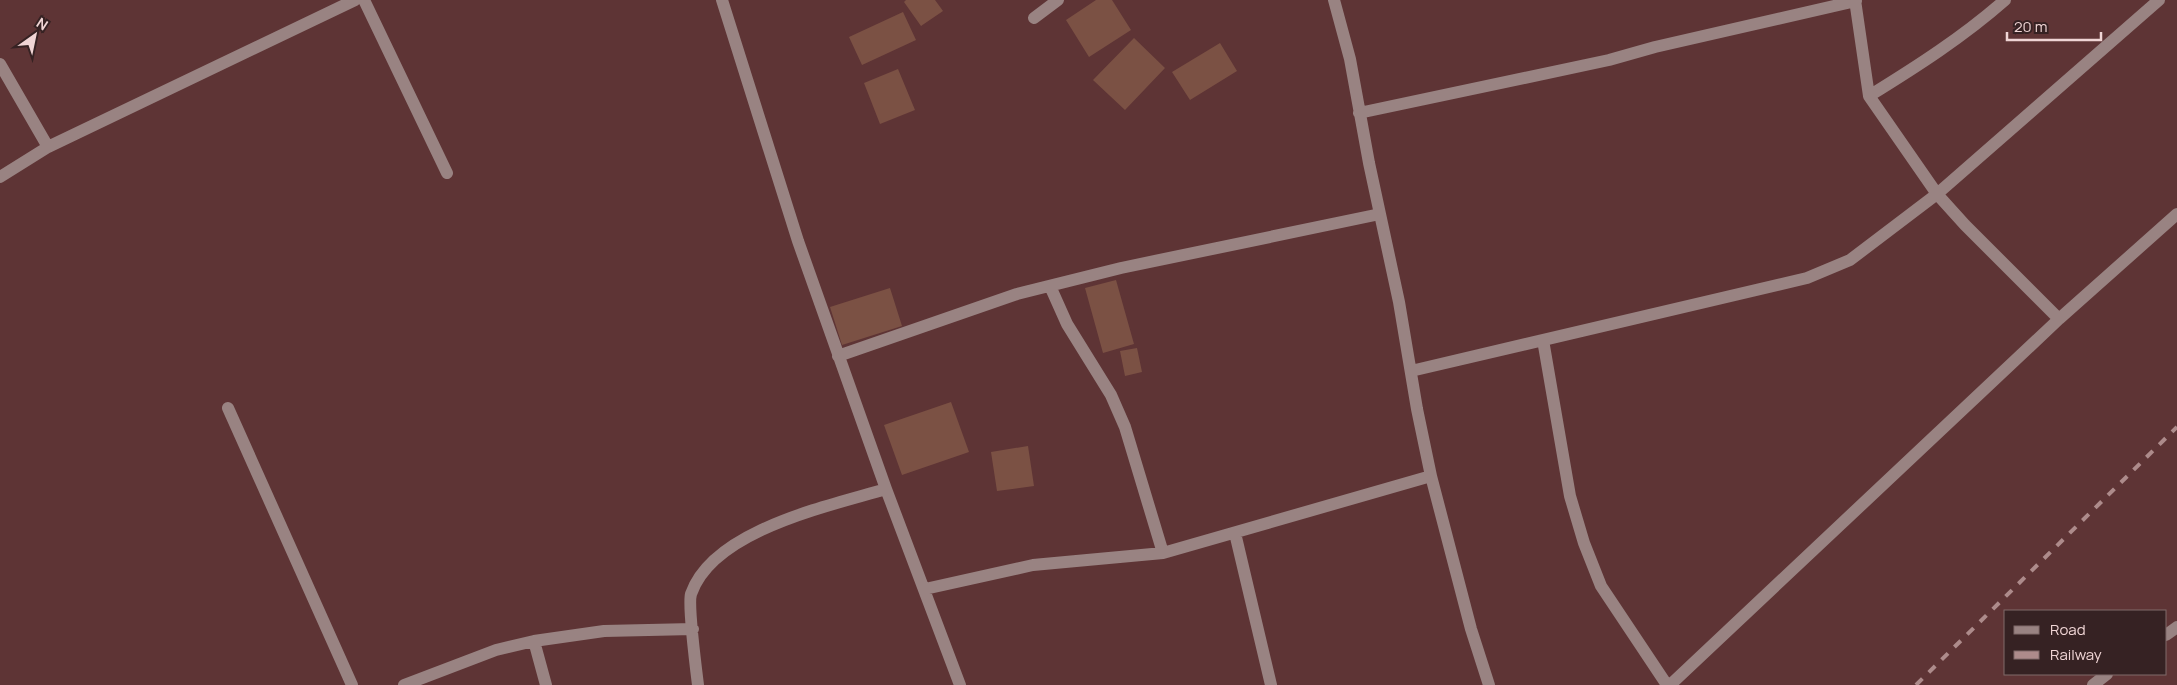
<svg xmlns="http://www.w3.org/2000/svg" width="2177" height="685" font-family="Manrope,sans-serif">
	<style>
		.building { fill: #7b5144 }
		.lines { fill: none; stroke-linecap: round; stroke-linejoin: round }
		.minor { stroke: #998382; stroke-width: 12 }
		.rail { stroke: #ad8b8b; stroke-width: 4; stroke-dasharray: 9 9; stroke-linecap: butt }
	</style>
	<rect width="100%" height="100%" fill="#5e3435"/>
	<!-- building -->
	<path class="building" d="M906,0H935L943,11L921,26L904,2Z
		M1096,0H1112L1131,30L1089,57L1066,20Z
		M903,12L916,40L862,65L849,37Z
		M1134,38L1165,68L1125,110L1093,80Z
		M1220,43L1237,71L1190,100L1172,72Z
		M898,69L915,110L880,124L864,83Z
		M1116,280L1134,344L1103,353L1085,288Z
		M890,288L902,326L842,345L830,307Z
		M1137,348L1142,372L1125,376L1120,351Z
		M951,402L969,452L902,475L884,425Z
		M1028,446L1034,486L997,491L991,452Z"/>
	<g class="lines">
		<!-- minor -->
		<path class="minor" d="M364,0L447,173
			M722,0L798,241L886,489L960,685
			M1334,0L1350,59L1369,163L1399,302L1417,409L1431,476L1471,629L1489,685
			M1855,0L1869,96L1937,194L1965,225L2059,319
			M1034,18L1058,0
			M0,64L48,147
			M1869,96C1916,67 1963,37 2005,0
			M1359,113L1609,60L1655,47L1856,1
			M0,177L48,147L355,0
			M1050,286L1067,324L1111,395L1125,427L1163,553
			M1543,340L1570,496L1584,543L1601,586L1667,685
			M838,356L1017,294L1121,268L1380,214
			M1411,371L1807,278L1850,260L1937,194L2159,0
			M228,408L352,685
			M1235,533L1271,685
			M925,589L1033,565L1163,553L1431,476
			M2166,635L2177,627
			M534,641L546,685
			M404,685L496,650L534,641L604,631L693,629
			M698,685C696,669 688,604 691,594C713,530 829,506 886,489
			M1670,685L2059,319L2177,214
			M2093,685L2107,674"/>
		<!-- rail -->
		<path class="rail" d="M1916,685L2177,427"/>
	</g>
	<!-- legend -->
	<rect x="2004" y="610" width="162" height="65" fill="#362223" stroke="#806a6a"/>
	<rect x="2014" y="626" width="25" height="8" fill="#998382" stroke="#806a6a"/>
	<text x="2050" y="635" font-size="15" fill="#f0d5d5">Road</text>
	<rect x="2014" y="651" width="25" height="8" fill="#ad8b8b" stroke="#806a6a"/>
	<text x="2050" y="660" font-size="15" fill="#f0d5d5">Railway</text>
	<!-- north arrow -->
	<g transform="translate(35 35) rotate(33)" stroke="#362223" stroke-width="4" paint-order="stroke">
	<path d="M0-4L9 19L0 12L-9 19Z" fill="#f0d5d5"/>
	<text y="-8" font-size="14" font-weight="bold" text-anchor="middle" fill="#f0d5d5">N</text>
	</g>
	<!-- scale -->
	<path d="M2007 32v8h94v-8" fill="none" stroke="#f0d5d5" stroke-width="2.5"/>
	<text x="2014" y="32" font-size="15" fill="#f0d5d5" stroke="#362223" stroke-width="4" paint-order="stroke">20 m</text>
</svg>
